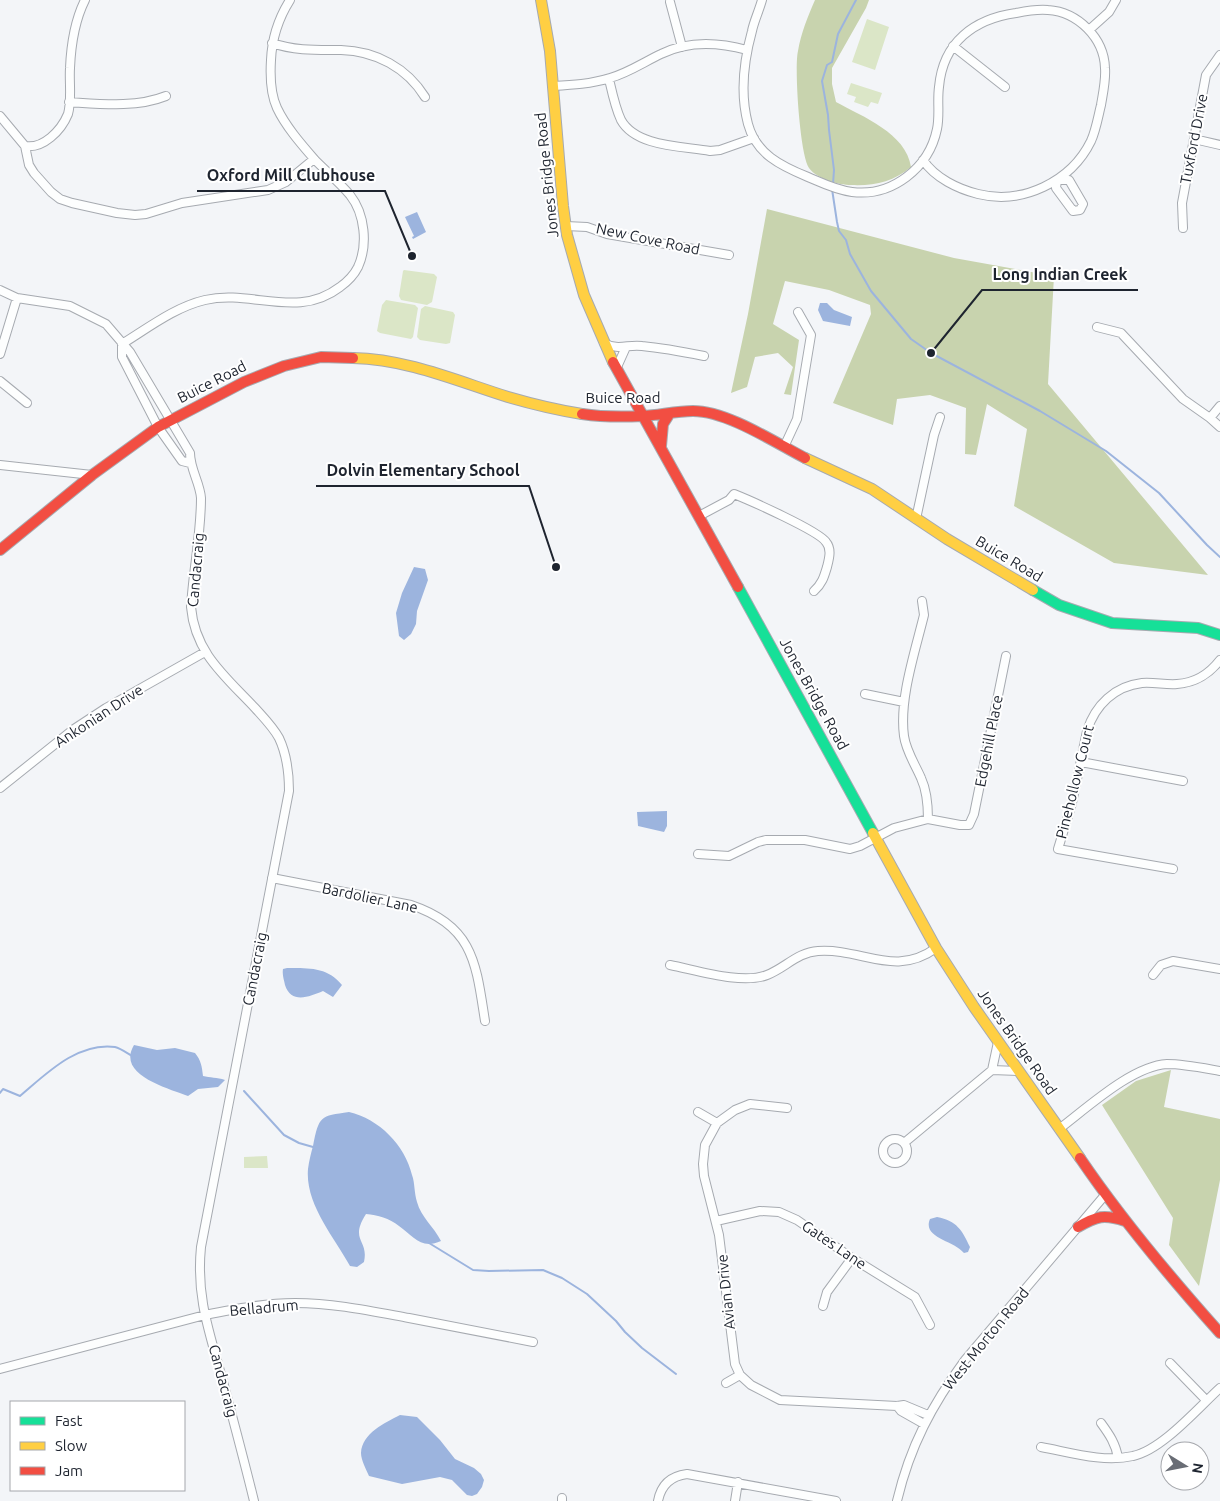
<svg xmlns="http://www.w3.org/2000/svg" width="1220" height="1501" font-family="Ubuntu,sans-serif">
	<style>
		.green { fill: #dbe6c7 }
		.forest { fill: #c8d3ae }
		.water { fill: #9cb4de }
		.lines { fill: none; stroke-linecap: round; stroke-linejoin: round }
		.stream { stroke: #9cb4de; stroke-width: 2 }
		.street-casing { stroke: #a6aab0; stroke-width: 10 }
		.fast-casing { stroke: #a6aab0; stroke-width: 12 }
		.slow-casing { stroke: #a6aab0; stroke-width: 12 }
		.jam-casing { stroke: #a6aab0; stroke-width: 12 }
		.street { stroke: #fdfefe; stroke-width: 8 }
		.fast { stroke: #16e098; stroke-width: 10 }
		.slow { stroke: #ffcf43; stroke-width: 10 }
		.jam { stroke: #f24e42; stroke-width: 10 }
		.labels { text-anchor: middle; stroke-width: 4; stroke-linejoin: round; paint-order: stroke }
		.street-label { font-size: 15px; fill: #1e242f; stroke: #fff }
		.leader { fill: none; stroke: #1e242f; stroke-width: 2 }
		.callout-dot { fill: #1e242f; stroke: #fff; stroke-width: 2 }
		.callout-label { font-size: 16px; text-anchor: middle; font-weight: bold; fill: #1e242f; stroke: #fff; stroke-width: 4; stroke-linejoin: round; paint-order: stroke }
	</style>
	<rect width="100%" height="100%" fill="#f3f5f8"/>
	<!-- green -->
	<path class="green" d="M867,19L889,27L875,70L852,62Z
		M851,83L882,93L878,104L871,102L868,107L854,102L856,97L847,94Z
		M404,270L434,274L437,277L432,302L427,305L401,300L399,296L403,271Z
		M386,300L415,305L418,308L413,337L411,339L380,333L377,331L382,305Z
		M425,306L453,312L455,315L450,343L446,344L420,340L417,337L421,309Z
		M267,1156L268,1168H244V1157Z"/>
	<!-- forest -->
	<path class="forest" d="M815,0H869L866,8L832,68V84L836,102C863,117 906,133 911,167C893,182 874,186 851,185C839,185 817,179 809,168C800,156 794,67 798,51C801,33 808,16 815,0Z
		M767,209L954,258L1054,276L1048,384L1208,575L1114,563L1014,506L1027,429L987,404L976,455L965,454L966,408L930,395L897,399L893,425L833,403L871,314L870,305L829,290L785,281L773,324L799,340L791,395L784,394L793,367L778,353L755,357L747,387L731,393L748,314Z
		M1171,1070L1164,1107L1220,1119V1180L1199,1286L1169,1245L1173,1218L1102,1105L1136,1081Z"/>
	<!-- water -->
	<path class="water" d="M417,212L426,232L413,239L412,237L414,236L405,217Z
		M820,303H827L834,310L852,317L850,326L823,321L818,310Z
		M414,567L425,569L428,580L417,611L416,624L411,634L404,640L399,636L396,613L402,593Z
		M667,811V826L664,832L638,826L637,812Z
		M287,968C308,968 328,967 342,985L333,997L323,991C309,997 291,1004 285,985C284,980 282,975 283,969Z
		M134,1045L157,1050L175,1048L195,1053C201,1060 202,1067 203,1076C210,1078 217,1077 225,1080L218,1087L198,1089L188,1096C168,1088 116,1075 134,1045Z
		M349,1112C379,1119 405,1145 412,1175C415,1183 414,1193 417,1202C421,1217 434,1227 441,1241C421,1250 413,1236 399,1226C389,1218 378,1215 366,1214C349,1241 369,1239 364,1262L357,1267L350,1266C334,1237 305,1204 308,1169C309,1161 311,1153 313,1146C319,1116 320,1116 349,1112Z
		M937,1217C957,1221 962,1230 970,1247L968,1252L964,1253C953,1240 922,1238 930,1219Z
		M400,1415L417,1417L440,1440L455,1459L474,1468L481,1474L484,1480L482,1487L477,1494L472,1496L467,1495L452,1480L440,1477L402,1484L369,1476C366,1469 361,1460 361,1453C362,1433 385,1423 400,1415Z"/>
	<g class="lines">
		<!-- stream -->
		<path class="stream" d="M833,184L834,170L829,130L828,115L822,81L827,65L832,62L838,34L856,0
			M832,189L837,222L839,231L846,240L850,254L871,291L911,339L931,353L1040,411L1106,451L1159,493L1207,545L1220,557
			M244,1091L284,1135L299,1143L313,1147
			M0,1093L3,1089L20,1096C46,1074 77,1042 115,1047C120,1048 127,1053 132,1056
			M429,1243L473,1270L489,1271L543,1270L562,1278L587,1294L616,1321L625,1332L642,1348L676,1374"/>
		<!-- street casing -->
		<g class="street-casing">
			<path id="street" d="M762,0C759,11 754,21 752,31C744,60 740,94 748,124C756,154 781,166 808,177C822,183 836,190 852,192C892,197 929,168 937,129C940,115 937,101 939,87C943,42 974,19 1016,13C1026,11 1037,9 1048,10C1078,12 1104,38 1105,68C1106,80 1103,93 1101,105C1098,117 1096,130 1091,141C1071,182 1022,205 978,194C958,189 935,178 923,160
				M670,2L682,47
				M1089,30L1109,12L1116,0
				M272,43C295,51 317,50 341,50C376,51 407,68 425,97
				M953,46L1005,87
				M609,79C612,92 615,107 621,120C636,147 682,146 710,151L720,150L754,138
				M553,86C572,85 591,84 610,78C628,73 644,62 661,54C689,40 718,42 747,50
				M69,102C101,104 136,108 166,96
				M0,116L25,146L29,165L34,173L51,192L60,199L72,203L117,213L135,215L146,214L182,203L268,190L286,182L314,159
				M1194,139L1220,145
				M25,146C43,149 61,131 68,114C72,100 69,82 70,68C71,45 75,20 85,0
				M1057,180H1069L1083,204L1080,210L1073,211L1056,188Z
				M566,226L587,227L607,234L729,255
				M1183,228L1182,203L1206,75L1220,55
				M0,290L17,298L70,306L106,324L130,352L190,453C190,469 200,483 201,498C201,535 193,571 191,607C195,653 225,676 255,708C264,718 273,727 279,738C287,755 289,772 289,791L201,1247C196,1296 209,1331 222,1378C233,1419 244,1460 254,1501
				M1097,327L1121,333L1183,399L1210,418L1220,427
				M604,343C618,351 628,344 642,346C663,348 684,352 704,356
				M122,344C148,328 175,307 205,300C252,289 297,320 340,287C347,282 354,275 358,267C368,245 365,214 350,195C340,183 327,172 315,160C302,145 286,127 277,108C270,93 270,76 271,60C272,37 278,19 290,0
				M122,344V357L158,427L182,461L190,463
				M0,354L17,298
				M617,367L626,347
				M0,381L27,403
				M1210,418L1220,406
				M784,447L797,419L811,335L798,312
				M0,465L92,475
				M699,516L729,500L734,494C749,500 819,531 826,542C832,549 829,559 827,567C824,577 822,584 814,591
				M916,519L934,435L940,417
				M922,601L924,615C915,652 899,699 904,736C906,751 915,764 921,778C927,791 928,805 928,819
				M865,694L904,702
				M1081,762L1183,781
				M0,788L74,729L106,708L205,652
				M698,854L729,856L758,842L766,840H805L850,849L860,846L894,828L928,819L960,825H969L974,814L1006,656
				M1173,869L1058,849L1072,803L1087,731C1095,705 1115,686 1142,683C1154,682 1166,685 1177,684C1195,683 1210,673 1220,660
				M272,878L411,905C474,926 476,964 485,1021
				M670,965C696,970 742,985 767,975C785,968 798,952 818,951C862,948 895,978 936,948
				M1153,975L1161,965L1173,961L1220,969
				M998,1042L992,1070L1019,1071
				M787,1108L750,1104L735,1110L717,1123L705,1145L703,1164L704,1176L719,1235L735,1364L740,1375L751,1385L780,1400L897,1406L904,1405L928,1415
				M698,1112L717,1123
				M1059,1129C1087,1108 1132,1066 1167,1064C1184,1064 1203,1068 1220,1071
				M883 1151a12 12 0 1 1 24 0a12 12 0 1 1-24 0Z
				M904,1143L992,1070
				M716,1221L760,1211L779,1212L797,1220L852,1258L915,1297L930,1325
				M823,1306L827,1292L852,1258
				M1170,1363L1206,1400
				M0,1369L205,1315C235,1309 265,1303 295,1303C334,1303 371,1311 409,1318C450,1326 491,1334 533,1342
				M726,1383L740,1375
				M897,1406L901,1411L924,1424
				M1101,1423C1109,1434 1116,1444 1118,1458
				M1041,1447C1069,1452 1103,1463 1133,1456C1162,1450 1198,1408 1220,1388
				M562,1501V1498
				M658,1501C661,1485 671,1476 687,1474L836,1501
				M735,1501L738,1482
				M897,1501C910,1446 932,1405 965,1360L1105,1195"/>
		</g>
		<!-- fast casing -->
		<g class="fast-casing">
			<path id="fast" d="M738,587L873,833
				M1033,590L1059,605L1112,623L1198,628L1220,635"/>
		</g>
		<!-- slow casing -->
		<g class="slow-casing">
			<path id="slow" d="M541,0L550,51L563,206L567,235L584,295L613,362
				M353,358C407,359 457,381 508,397C532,404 557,410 582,414
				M805,458L872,489L947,539L1033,590
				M873,833L936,948L974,1007L1080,1158"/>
		</g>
		<!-- jam casing -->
		<g class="jam-casing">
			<path id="jam" d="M613,362L738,587
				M582,414C602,417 623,417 643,416C660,415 676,411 693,411C727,411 774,442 805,458
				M661,446L663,424L670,413
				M0,550L92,475L158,427L244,382L284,366L321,357L353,358
				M1080,1158C1122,1220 1170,1277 1220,1333
				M1078,1227C1097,1216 1104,1214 1125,1221"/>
		</g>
		<!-- street -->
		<use href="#street" class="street"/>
		<!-- fast -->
		<use href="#fast" class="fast"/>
		<!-- slow -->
		<use href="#slow" class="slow"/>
		<!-- jam -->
		<use href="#jam" class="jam"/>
	</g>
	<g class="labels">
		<!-- street labels -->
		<g class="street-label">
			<text transform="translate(1194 139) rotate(-79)" y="5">Tuxford Drive</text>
			<text transform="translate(547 175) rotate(-96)" y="5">Jones Bridge Road</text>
			<text transform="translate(648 239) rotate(12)" y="5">New Cove Road</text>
			<text transform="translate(212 382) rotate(-27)" y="5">Buice Road</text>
			<text x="623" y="403">Buice Road</text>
			<text transform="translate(1009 559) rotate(31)" y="5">Buice Road</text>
			<text transform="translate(196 570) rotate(-85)" y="5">Candacraig</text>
			<text transform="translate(814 694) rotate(61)" y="5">Jones Bridge Road</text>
			<text transform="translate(99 716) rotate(-33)" y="5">Ankonian Drive</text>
			<text transform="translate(989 741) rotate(-79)" y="5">Edgehill Place</text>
			<text transform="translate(1075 782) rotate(-76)" y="5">Pinehollow Court</text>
			<text transform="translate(370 898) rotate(12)" y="5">Bardolier Lane</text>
			<text transform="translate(255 969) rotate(-79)" y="5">Candacraig</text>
			<text transform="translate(1017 1042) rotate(55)" y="5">Jones Bridge Road</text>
			<text transform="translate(834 1245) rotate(34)" y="5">Gates Lane</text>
			<text transform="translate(726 1292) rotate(-96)" y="5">Avian Drive</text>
			<text transform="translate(264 1308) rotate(-5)" y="5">Belladrum</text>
			<text transform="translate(986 1339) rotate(-51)" y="5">West Morton Road</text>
			<text transform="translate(223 1381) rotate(75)" y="5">Candacraig</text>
		</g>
	</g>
	<!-- callouts -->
	<path class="leader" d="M412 256L385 191H197M931 353L982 290H1138M556 567L529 486H316"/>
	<g class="callout-dot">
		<circle cx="412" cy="256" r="5"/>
		<circle cx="931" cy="353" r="5"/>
		<circle cx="556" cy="567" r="5"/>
	</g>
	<g class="callout-label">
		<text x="291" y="181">Oxford Mill Clubhouse</text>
		<text x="1060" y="280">Long Indian Creek</text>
		<text x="423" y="476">Dolvin Elementary School</text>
	</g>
	<!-- legend -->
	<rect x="10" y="1401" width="175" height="90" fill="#ffffff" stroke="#a5a7ac"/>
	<rect x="20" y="1417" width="25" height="8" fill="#16e098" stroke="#a5a7ac"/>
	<text x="55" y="1426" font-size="15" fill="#1e242f">Fast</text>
	<rect x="20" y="1442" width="25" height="8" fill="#ffcf43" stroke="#a5a7ac"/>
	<text x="55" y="1451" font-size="15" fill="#1e242f">Slow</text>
	<rect x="20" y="1467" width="25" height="8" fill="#f24e42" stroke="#a5a7ac"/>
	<text x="55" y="1476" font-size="15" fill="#1e242f">Jam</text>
	<!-- north arrow -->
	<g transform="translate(1185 1466) rotate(100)"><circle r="24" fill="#ffffff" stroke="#a5a7ac"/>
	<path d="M0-4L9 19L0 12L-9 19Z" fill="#696d75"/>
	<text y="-8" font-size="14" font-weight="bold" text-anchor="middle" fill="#1e242f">N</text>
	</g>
</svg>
